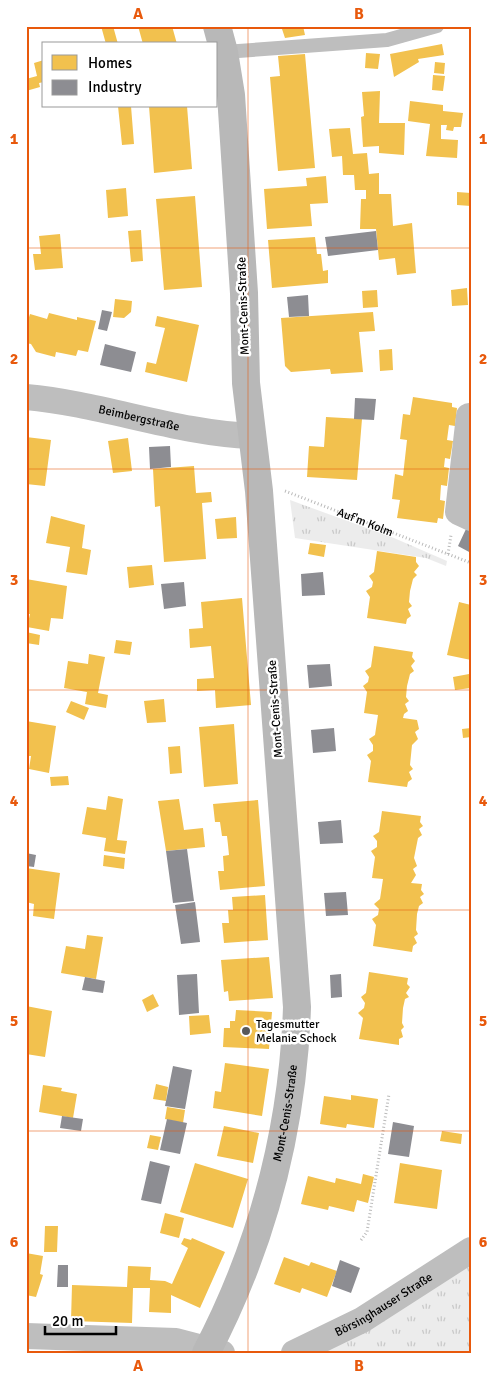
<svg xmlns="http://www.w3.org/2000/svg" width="497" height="1379" font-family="Signika,sans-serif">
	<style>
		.grass { fill: url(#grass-tufts) }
		.homes { fill: #f2c14e }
		.industry { fill: #8d8d92 }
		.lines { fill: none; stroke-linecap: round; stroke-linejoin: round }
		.path { stroke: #b9b9b9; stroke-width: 3; stroke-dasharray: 1 2.5; stroke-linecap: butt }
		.lane { stroke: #bebebe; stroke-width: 14 }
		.street { stroke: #bebebe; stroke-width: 26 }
		.secondary { stroke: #b8b8b8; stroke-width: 28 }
		.grid { fill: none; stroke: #e8590c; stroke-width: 1; stroke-opacity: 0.55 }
		.poi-dot { fill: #595959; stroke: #fff; stroke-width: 2 }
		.labels { text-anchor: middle; stroke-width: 5; stroke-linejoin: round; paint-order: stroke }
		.street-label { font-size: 12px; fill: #000; stroke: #fff }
		.poi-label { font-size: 12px; fill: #000; stroke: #fff; text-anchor: start }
		.neatline { fill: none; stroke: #e8590c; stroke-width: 2 }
		.grid-label { font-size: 16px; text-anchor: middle; font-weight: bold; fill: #e8590c }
	</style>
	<defs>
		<pattern id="grass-tufts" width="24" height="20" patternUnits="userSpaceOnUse" patternTransform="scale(1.25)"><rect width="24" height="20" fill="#ececec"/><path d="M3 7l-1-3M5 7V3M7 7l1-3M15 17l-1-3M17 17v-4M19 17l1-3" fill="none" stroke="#c9c9c9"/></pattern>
	</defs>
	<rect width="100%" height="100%" fill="#fff"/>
	<!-- grass -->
	<path class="grass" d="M290,500L394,538L447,561L446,566L426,558L295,538Z
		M471,1262V1353H321Z"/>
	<!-- homes -->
	<path class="homes" d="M101,26H113L118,44H106Z
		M138,26H172L177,44H143Z
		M281,26H303L305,35L285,38Z
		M442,44L444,55L418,59L419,62L394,77L390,54Z
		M366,53L380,54L378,69L365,68Z
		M305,54L315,168L278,171L270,77L280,76L278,56Z
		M44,60V82L39,83L40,87L26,91V79L37,76L34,63Z
		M435,62L445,63L444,74L434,73Z
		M433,75L445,76L443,91L432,90Z
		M380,91L379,123H405L404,155L379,153V146L363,147L361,117L364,116L362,92Z
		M410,101L443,105V111L463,113L461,127H454L453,131L446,130L447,125H441V139L458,140L457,158L426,156L430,124L408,121Z
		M118,106H131L134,144L122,145Z
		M149,106H187L192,169L154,173Z
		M350,128L353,154L367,153L369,174L379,173V194H391L393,226L412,223L416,273L397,275L395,258L379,260L376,229H360L361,199H366V190H355L354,175H343L342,156L332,157L329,129Z
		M326,176L328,203L310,204L312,226L267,229L264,189L307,186L306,178Z
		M126,188L128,216L108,218L106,190Z
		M457,192L471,193V206L457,205Z
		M195,196L202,287L164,290L156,199Z
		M141,230L143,261L131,262L128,231Z
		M60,234L63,268L35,270L33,254H41L39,236Z
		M315,237L317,254H321L323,271L328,270V283L272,288L268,240Z
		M467,288L468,305L452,306L451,290Z
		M377,290L378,307L363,308L362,291Z
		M115,299L132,301L131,312L124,318L113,317Z
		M373,312L375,331L359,332L363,372L331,374L330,369L291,372L285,366L281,318Z
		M49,313L77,320V317L96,321L88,352L78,350L76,356L56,352L55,357L36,352L31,344L26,343V327L30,314L47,319Z
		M157,316L199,325L187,382L145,372L147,362L156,364L165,328L155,326Z
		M392,349L393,370L380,371L379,350Z
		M413,397L452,403V407L457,408L455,426L449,425L447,440L453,441L450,459L445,458L444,467L449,468L447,486L441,485L440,500L445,501L443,519L438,518L437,523L397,518L400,500L392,499L395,474L403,476L407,440L400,439L403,414L410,415Z
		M326,417L362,419L357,480L307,477L309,446L324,447Z
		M26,437L51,440L45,486L26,484Z
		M128,438L132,471L113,473L108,441Z
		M194,466L196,493L211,492L212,502L202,503L206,559L164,562L160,506L155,507L153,469Z
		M51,516L85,525L82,548L91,550L87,575L66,572L70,547L46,543Z
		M236,517L237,538L217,539L215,519Z
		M310,543L326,545L324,557L308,554Z
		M377,551L416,557V562L419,566L414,572L417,575L413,579L410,591L409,602L412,606L408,609L411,616L407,619L406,624L367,618L370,597L366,591L372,587L373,582L369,576L374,572Z
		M152,565L154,585L129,588L127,567Z
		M26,579L67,586L63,619L51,618L49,631L27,627L30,614H26Z
		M242,598L251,705L216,708L215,690L197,691V679L214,678L211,646L190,648L189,629L203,628L201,602Z
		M459,602L471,605V660L447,655Z
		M26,632L40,635L39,645L26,643Z
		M116,640L132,642L130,655L114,653Z
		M374,646L413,652L412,657L415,661L411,666L414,671L410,674L407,686L406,697L409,701L405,704L408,711L404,714L403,718L417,720L419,729L415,732L418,739L412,745L410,765L413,769L409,772L412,779L408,782L407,787L368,782L371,761L367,755L373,751V745L369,739L375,735L378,715L364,713L367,692L363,686L368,682L369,677L365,671L371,667Z
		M89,654L105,657L98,693L108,695L106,708L85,704L87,692L64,688L68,661L88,664Z
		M469,674L471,688L455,690L453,677Z
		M164,699L166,722L147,723L144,701Z
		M71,701L89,708L84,720L66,712Z
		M26,721L56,726L49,773L29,769L31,756H26Z
		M234,724L238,784L204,787L199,727Z
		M471,728V737L463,738L462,729Z
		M180,746L182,773L170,774L168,747Z
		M68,776L69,785L51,786L50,777Z
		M108,796L123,799L117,840L127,841L125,854L104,851L106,838L82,834L87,807L106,810Z
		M179,799L184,830L203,828L205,847L166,851L158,801Z
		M258,800L265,886L220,890L218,871H224L223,856L229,855L228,845L227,836H222L220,822H215L213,804Z
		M382,811L421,816L420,822L423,826L419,829L422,835L418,838L414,858L417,866L413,869L416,875L411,883L422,884L421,890L424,894L420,897L423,903L419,906L417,914L416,930L418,934L414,937L417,943L413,946L412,952L373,946L376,925L372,919L378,915L379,909L374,904L380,899L383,879L372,878L375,857L371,851L377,847V841L373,836L379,832Z
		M104,855L125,858L124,869L103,866Z
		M26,868L60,873L54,919L33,916L34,904L26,902Z
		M265,895L268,940L224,943L222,923H229L228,910H233L232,897Z
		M87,935L103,937L96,979L61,973L66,946L85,949Z
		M269,957L273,998L229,1001L228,991L224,992L221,960Z
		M369,972L408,978L407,984L410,987L406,993L409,997L405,999L403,1008L402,1023L404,1027L401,1030L403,1037L399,1039V1045L359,1039L363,1018L358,1013L364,1008L365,1003L361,997L366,993Z
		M153,994L159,1006L147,1012L142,1000Z
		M26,1006L52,1011L45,1057L26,1054Z
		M236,1010L272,1012L269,1049L223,1047L224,1028H230V1021H235Z
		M209,1015L211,1033L190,1035L189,1016Z
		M225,1063L269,1069L262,1116L213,1108L215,1091L221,1092Z
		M156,1084L168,1087L166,1101L153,1099Z
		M43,1085L62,1088L61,1091L77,1094L73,1118L39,1112Z
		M351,1095L378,1099L374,1128L347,1124L346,1128L320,1124L324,1096L351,1100Z
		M167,1107L185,1110L183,1123L165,1119Z
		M224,1126L259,1133L253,1163L217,1156Z
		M442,1131L462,1134L461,1144L440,1141Z
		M150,1135L161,1137L158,1150L147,1148Z
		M195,1163L248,1179L233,1228L180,1212Z
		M400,1163L442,1170L437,1209L394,1203Z
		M363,1174L374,1177L368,1203L357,1200L354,1212L329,1206L328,1210L301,1204L308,1176L335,1183L336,1178L361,1184Z
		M165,1213L184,1218L179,1238L160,1233Z
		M45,1226H58L57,1252H44Z
		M184,1238L191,1240L192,1238L225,1252L200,1308L171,1295V1313L149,1312L150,1288H133L132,1323L71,1321L72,1285L127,1287L128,1266L151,1267L150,1280L165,1281L172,1284L188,1248L181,1244Z
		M26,1253L43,1256L40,1274L43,1275L36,1297L26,1295Z
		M284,1257L309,1266L311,1262L337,1271L327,1297L302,1288L300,1293L274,1284Z"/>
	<!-- industry -->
	<path class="industry" d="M376,231L378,250L328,256L325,237Z
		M308,295L309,316L289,317L287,297Z
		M102,310L112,312L107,331L98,329Z
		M105,344L136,352L131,372L100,365Z
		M355,398L376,399L374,420L354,419Z
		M170,446L171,467L150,469L149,447Z
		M466,529L471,531V553L458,546Z
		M323,572L325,595L302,596L301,574Z
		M184,582L186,606L164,609L161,584Z
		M330,664L332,686L309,688L307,665Z
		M334,728L336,751L313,753L311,730Z
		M341,820L343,843L320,844L318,822Z
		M187,849L194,901L173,903L166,851Z
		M26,853L36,855L34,867L26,866Z
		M346,892L348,915L326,916L324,893Z
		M195,902L200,942L181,944L175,905Z
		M197,974L199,1013L179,1015L177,975Z
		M341,974L342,997L331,998L330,975Z
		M85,977L105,981L103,993L82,990Z
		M173,1066L192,1070L185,1109L165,1106Z
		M62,1116L83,1119L81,1131L60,1128Z
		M167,1119L187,1123L180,1154L160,1150Z
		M393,1122L414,1126L409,1157L388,1154Z
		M150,1161L170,1166L161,1204L141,1200Z
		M340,1260L360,1268L351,1293L332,1286Z
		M58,1265H68V1287H57Z"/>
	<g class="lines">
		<!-- path -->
		<g class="path">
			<path id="s1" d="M285,491L471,563"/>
			<path d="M448,554L451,535"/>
			<path d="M361,1240L367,1232L389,1094"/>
		</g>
		<!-- lane -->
		<path class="lane" d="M224,52L387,40L437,26"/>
		<!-- street -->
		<g class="street">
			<path id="s2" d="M26,397C103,404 176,433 252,436"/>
			<path d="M469,416L458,512L471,518"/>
			<path d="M26,1336L176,1341L222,1353"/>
			<path id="s3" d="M294,1353L362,1320L471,1250"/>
		</g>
		<!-- secondary -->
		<path class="secondary" id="s4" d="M206,1353C262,1246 293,1128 297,1007L259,491L246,383L244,293L231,95L224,52L217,26"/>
	</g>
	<!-- grid -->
	<path class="grid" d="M248,26V1353M26,248H471M26,469H471M26,690H471M26,910H471M26,1131H471"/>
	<!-- markers -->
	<circle class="poi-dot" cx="246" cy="1031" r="5"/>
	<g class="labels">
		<!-- street labels -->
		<g class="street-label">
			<text transform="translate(243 306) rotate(-92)" y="4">Mont-Cenis-Straße</text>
			<text dy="4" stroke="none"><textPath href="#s2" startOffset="115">Beimbergstraße</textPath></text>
			<text dy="4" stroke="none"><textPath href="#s1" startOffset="86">Auf'm Kolm</textPath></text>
			<text transform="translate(275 709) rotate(-94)" y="4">Mont-Cenis-Straße</text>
			<text dy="4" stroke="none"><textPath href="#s4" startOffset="254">Mont-Cenis-Straße</textPath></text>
			<text dy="4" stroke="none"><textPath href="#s3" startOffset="102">Börsinghauser Straße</textPath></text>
		</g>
		<!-- poi labels -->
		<g class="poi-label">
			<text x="256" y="1028">Tagesmutter<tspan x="256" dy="14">Melanie Schock</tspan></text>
		</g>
	</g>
	<!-- border -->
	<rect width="497" height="1379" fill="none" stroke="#ffffff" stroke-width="55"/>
	<!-- legend -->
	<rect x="42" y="42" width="175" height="65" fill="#ffffff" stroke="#999999"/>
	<rect x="52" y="55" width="25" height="15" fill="#f2c14e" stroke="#999999"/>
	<text x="88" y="68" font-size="15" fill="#000000">Homes</text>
	<rect x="52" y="80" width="25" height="15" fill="#8d8d92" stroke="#999999"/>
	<text x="88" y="92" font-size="15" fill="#000000">Industry</text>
	<!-- scale -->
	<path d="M45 1326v8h71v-8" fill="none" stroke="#000000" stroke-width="2.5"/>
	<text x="52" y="1326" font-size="15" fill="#000000" stroke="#ffffff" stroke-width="4" paint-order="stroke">20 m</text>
	<rect x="28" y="28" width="442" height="1324" class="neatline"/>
	<g class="grid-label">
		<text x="138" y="19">A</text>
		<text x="359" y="19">B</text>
		<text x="14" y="144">1</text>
		<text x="483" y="144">1</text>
		<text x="14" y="364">2</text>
		<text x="483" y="364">2</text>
		<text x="14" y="585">3</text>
		<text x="483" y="585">3</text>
		<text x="14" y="806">4</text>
		<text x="483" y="806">4</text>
		<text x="14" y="1026">5</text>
		<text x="483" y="1026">5</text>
		<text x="14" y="1247">6</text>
		<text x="483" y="1247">6</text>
		<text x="138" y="1371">A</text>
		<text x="359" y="1371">B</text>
	</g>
</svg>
